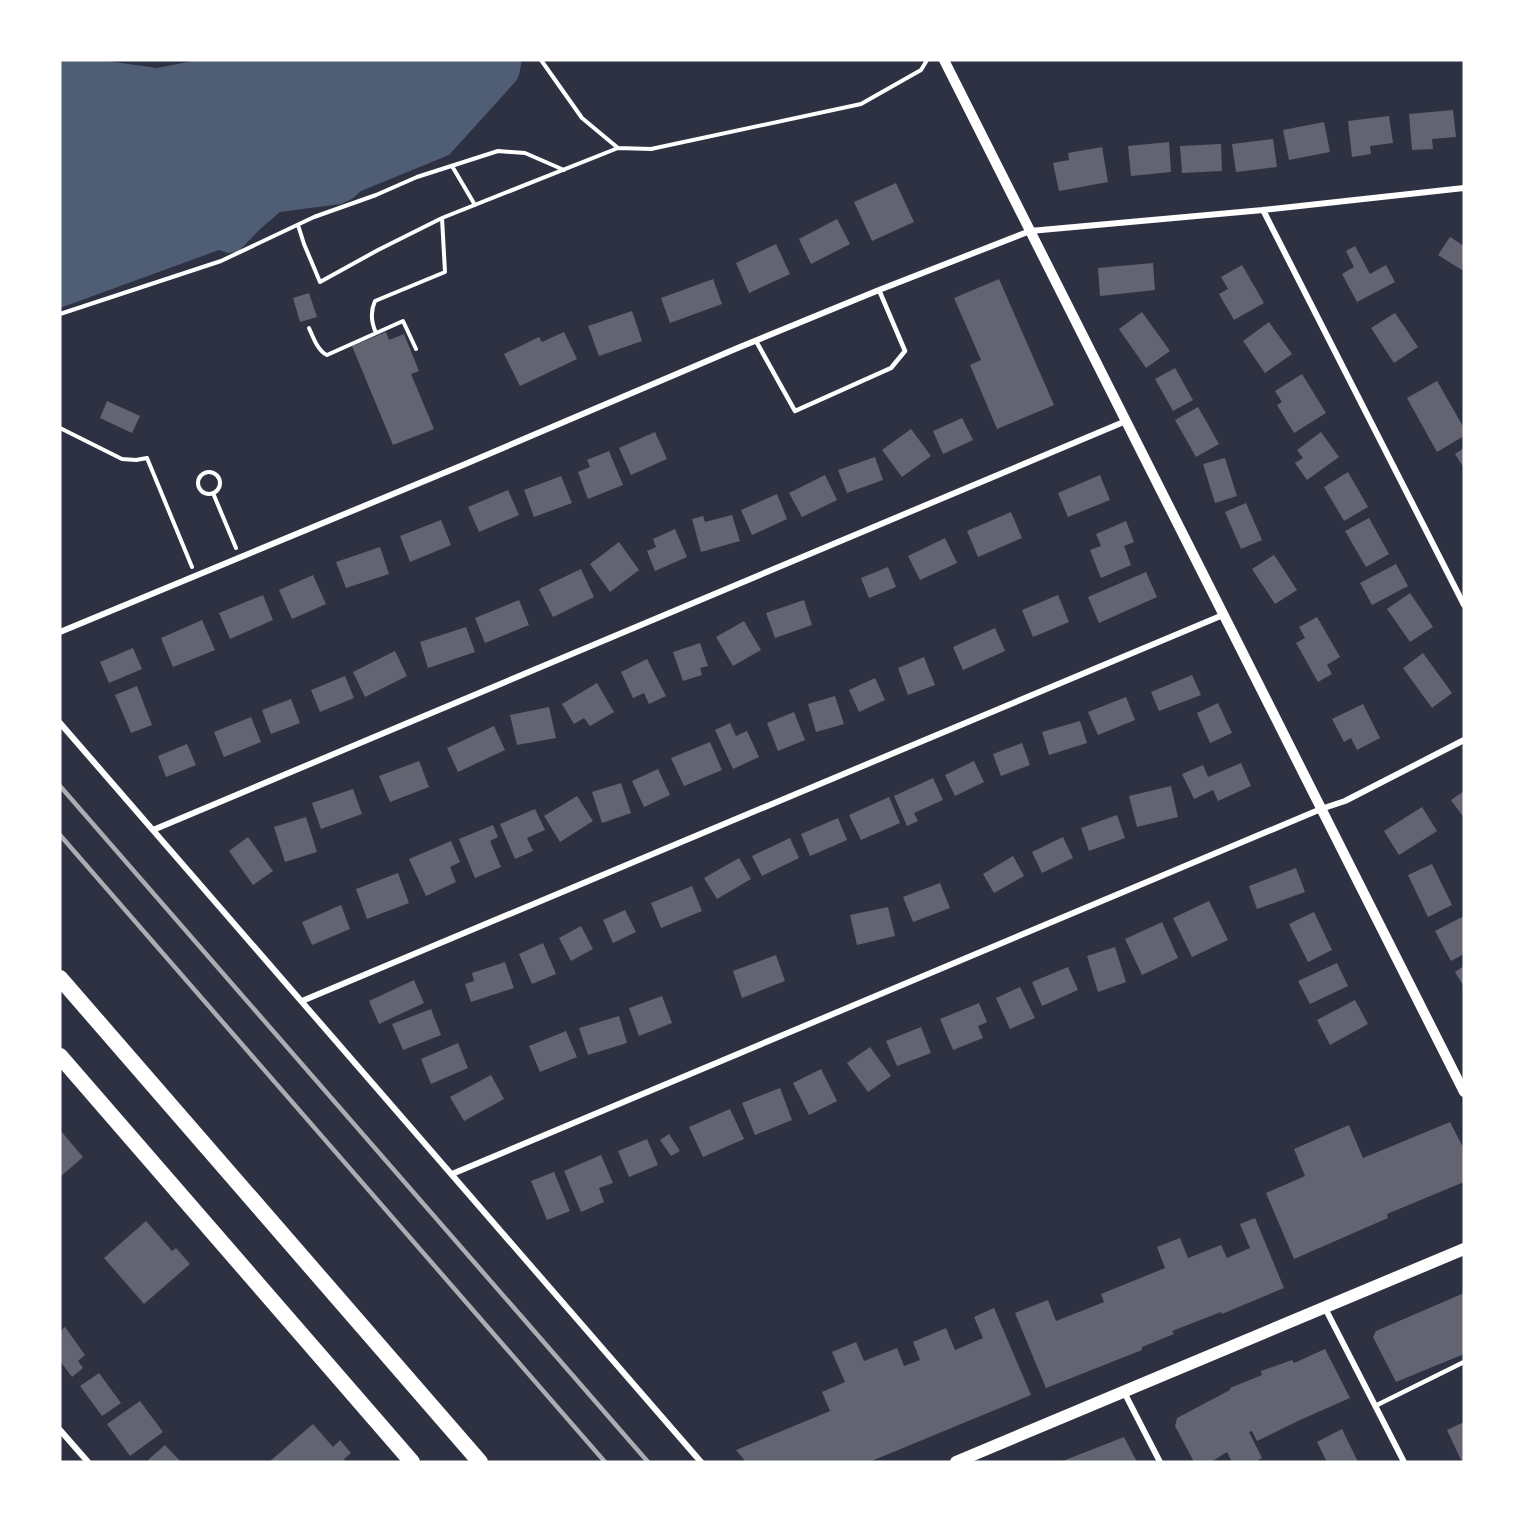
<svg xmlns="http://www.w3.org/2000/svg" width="1524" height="1522" font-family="'Playfair Display',serif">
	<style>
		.water { fill: #4f5d75 }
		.building { fill: #626471 }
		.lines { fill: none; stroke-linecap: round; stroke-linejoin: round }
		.path { stroke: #fff; stroke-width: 4 }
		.service { stroke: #fff; stroke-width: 4.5 }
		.minor { stroke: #fff; stroke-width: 6 }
		.tertiary { stroke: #fff; stroke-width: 10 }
		.secondary { stroke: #fff; stroke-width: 12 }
		.trunk { stroke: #fff; stroke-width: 16 }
		.rail { stroke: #abadb3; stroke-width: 4.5 }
	</style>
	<rect width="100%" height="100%" fill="#2d3142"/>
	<!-- water -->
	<path class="water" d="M60,60H100L157,68L198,60H522L519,75L516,81L449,155L361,191L352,199L341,204L280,212L259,230L238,252L228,253L219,250L60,308Z"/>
	<!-- building -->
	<path class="building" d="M1453,110L1456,137L1432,139L1433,149L1412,150L1409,114Z
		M1389,116L1393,143L1370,146L1371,154L1352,157L1348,121Z
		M1324,122L1330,152L1289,160L1283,130Z
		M1273,139L1277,167L1236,172L1232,144Z
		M1169,142L1171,172L1131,176L1128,146Z
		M1221,144L1222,171L1182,173L1180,146Z
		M1102,147L1108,182L1059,191L1053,163L1069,160L1068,153Z
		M896,183L914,222L872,241L854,202Z
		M837,219L850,244L811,264L799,239Z
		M1450,237L1464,246V267L1462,270L1438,255Z
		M776,244L790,274L749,293L736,263Z
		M1355,246L1370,274L1386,265L1395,282L1357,302L1342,274L1354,267L1346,251Z
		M1153,263L1155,290L1100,296L1098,268Z
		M1242,265L1264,303L1234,320L1219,294L1228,289L1221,277Z
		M713,279L722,304L670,323L661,298Z
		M999,279L1054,405L997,429L970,365L981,360L954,298Z
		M309,293L317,317L300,322L293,298Z
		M632,311L642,341L599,356L588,326Z
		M1142,312L1170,351L1146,368L1119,329Z
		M1395,313L1418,347L1394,363L1371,328Z
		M1269,322L1292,354L1265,373L1243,341Z
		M386,332L389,340L404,334L419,371L411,374L434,429L393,445L352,346Z
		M564,332L577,359L520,386L504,354L539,337L542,342Z
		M1175,368L1193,400L1173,411L1155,379Z
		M1302,374L1326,413L1294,433L1277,405L1282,402L1275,391Z
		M1437,381L1464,428V436L1437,452L1407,398Z
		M107,401L140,416L132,433L100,418Z
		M1198,407L1219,444L1196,457L1175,420Z
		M962,418L973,440L943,454L933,431Z
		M911,429L931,456L902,477L882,450Z
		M655,432L667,459L631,475L619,448Z
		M1321,432L1339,457L1307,480L1295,463L1303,458L1297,450Z
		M1464,448V468L1455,454Z
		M609,451L623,485L588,499L578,472L590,467L587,460Z
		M875,457L883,480L847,493L838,470Z
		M1225,458L1237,496L1215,503L1203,464Z
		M1348,472L1368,507L1344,521L1324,487Z
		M825,475L837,500L802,517L789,493Z
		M1100,475L1110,500L1068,517L1058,493Z
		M561,476L572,503L534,517L524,490Z
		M508,490L519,515L479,532L468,507Z
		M777,494L787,519L752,535L741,510Z
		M1246,503L1262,540L1241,549L1225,512Z
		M1011,512L1022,538L978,557L967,531Z
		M732,515L740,541L701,552L692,519L703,516L705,522Z
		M1369,518L1389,554L1366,567L1345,531Z
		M441,520L451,545L410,562L400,536Z
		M1126,521L1134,542L1124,546L1131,565L1101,578L1090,550L1101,546L1096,534Z
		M675,529L687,557L655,571L647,551L656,547L653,539Z
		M945,538L957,563L920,580L908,556Z
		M619,542L639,570L610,592L590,564Z
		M380,547L389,574L346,588L336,562Z
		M1274,555L1297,590L1275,604L1252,569Z
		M1396,564L1408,586L1372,605L1360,583Z
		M888,567L896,587L869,598L861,578Z
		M581,569L594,597L553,617L539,589Z
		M1146,572L1157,597L1099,623L1088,597Z
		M313,575L326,604L292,619L279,590Z
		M1410,593L1433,627L1410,642L1387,609Z
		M263,595L273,620L230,639L219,613Z
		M1058,595L1069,622L1033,637L1022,610Z
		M519,600L529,625L485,643L475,618Z
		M804,600L812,625L775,638L766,613Z
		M1317,617L1340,657L1327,665L1332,674L1318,682L1296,643L1305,638L1299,627Z
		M202,620L215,650L173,667L161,638Z
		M744,621L761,650L733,666L716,637Z
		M466,627L475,652L428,668L420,642Z
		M995,628L1005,651L963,670L953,647Z
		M700,643L708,666L700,668L702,675L683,681L673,652Z
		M133,648L142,669L109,683L100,662Z
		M395,651L407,676L365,697L353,672Z
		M1423,653L1452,693L1432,708L1403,668Z
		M924,657L935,685L908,695L898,668Z
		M647,659L666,696L649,704L644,693L633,698L621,672Z
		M1192,675L1201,695L1159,711L1151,692Z
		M345,676L354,698L320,712L311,690Z
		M875,678L885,700L859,712L849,690Z
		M597,683L614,712L590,726L584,718L574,724L562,704Z
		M137,686L152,725L131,733L115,695Z
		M835,696L844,724L816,732L808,704Z
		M1126,697L1135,720L1098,735L1088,712Z
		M291,699L300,723L271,734L262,710Z
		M1218,703L1232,733L1210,743L1197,713Z
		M1363,704L1380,738L1357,750L1351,738L1344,742L1332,719Z
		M549,707L556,738L517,745L510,715Z
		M794,712L805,740L778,751L767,723Z
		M251,717L261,742L224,757L214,732Z
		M1080,721L1087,743L1049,755L1042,732Z
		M730,723L736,736L747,731L759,757L733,769L715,730Z
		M494,726L505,750L458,772L447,748Z
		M710,742L722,770L684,786L671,758Z
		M1022,743L1030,765L1001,776L993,754Z
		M187,744L196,765L166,777L158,756Z
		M419,761L429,787L390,802L379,776Z
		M974,761L984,782L955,796L945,775Z
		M1241,763L1251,786L1218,801L1213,790L1194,799L1182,774L1203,765L1208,777Z
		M658,769L670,795L644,807L632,781Z
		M933,778L943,800L914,813L918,821L907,826L894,796Z
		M621,783L631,813L602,823L592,792Z
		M1171,786L1178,817L1137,827L1129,796Z
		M353,789L362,814L321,829L312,803Z
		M1464,791V818L1451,800Z
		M577,796L593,821L560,842L544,816Z
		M889,797L900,823L861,840L849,815Z
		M1422,807L1437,831L1399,855L1384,831Z
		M535,809L545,830L527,838L533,851L515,859L500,824Z
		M1117,815L1125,838L1089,851L1081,828Z
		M306,817L317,852L285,862L274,827Z
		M838,818L847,840L810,856L801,834Z
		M493,825L498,837L490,841L501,867L475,878L459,839Z
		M248,837L273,871L253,885L229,851Z
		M1063,837L1073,858L1042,873L1032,852Z
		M790,838L799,858L762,876L752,856Z
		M451,841L460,862L450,867L456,882L426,896L409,859Z
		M1013,856L1024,876L994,893L983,874Z
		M739,858L751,879L717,899L704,878Z
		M1432,864L1452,905L1428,917L1408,875Z
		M1296,868L1305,892L1257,909L1249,886Z
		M398,873L409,903L367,919L356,889Z
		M940,883L950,908L913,922L903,897Z
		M692,886L702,911L661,928L651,903Z
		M1209,901L1228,940L1192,957L1173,918Z
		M341,905L350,929L312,945L302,922Z
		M888,907L895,936L857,945L850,915Z
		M625,910L636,932L613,943L603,920Z
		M1314,912L1332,950L1308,962L1289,924Z
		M1464,916V954L1451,961L1435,931Z
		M1162,922L1178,958L1142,975L1125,939Z
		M581,926L593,949L571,961L559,938Z
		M543,943L556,974L532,984L519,954Z
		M1115,947L1126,982L1098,992L1087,956Z
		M776,955L785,981L742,998L733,971Z
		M505,962L514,988L471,1002L465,984L474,981L472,973Z
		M1337,963L1348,986L1310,1004L1298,981Z
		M1464,966V987L1455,972Z
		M1068,967L1078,990L1042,1006L1032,982Z
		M414,980L424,1003L379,1024L369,1001Z
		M1020,987L1035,1018L1010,1029L996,998Z
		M662,996L672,1023L639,1036L629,1008Z
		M1355,1000L1368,1024L1330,1045L1317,1020Z
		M979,1003L987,1022L978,1026L983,1038L953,1050L940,1019Z
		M431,1009L441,1035L403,1050L392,1024Z
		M619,1016L627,1043L588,1055L579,1028Z
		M921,1027L931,1053L897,1066L886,1041Z
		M566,1031L577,1057L540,1072L529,1046Z
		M458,1043L468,1068L431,1084L421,1059Z
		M870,1047L891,1076L868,1092L847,1063Z
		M821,1069L837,1101L809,1115L793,1083Z
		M491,1075L504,1099L464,1121L450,1097Z
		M780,1088L792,1120L755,1135L742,1103Z
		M730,1109L744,1139L703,1157L689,1127Z
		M1450,1122L1464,1149V1182L1387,1214L1388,1218L1294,1259L1266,1193L1305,1176L1294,1149L1349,1125L1363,1158Z
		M60,1130L83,1157L60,1177Z
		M669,1134L680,1151L671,1156L660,1140Z
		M647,1139L658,1165L629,1177L618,1151Z
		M601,1155L613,1183L599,1188L604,1202L581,1212L564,1171Z
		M554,1172L570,1211L547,1220L531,1181Z
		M1255,1218L1284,1288L1222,1314L1221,1312L1172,1331L1174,1334L1142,1347V1350L1046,1388L1015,1313L1048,1300L1056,1321L1104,1302L1101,1294L1165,1268L1157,1247L1180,1238L1188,1258L1221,1245L1227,1258L1250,1248L1240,1224Z
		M146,1221L172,1251L176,1248L190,1264L144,1304L104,1258Z
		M1464,1293V1354L1396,1382L1373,1337L1376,1331Z
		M994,1308L1031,1395L869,1462H746L736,1450L830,1411L822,1392L845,1382L832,1352L856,1342L864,1361L897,1348L904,1366L920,1360L913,1342L946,1328L955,1350L983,1338L974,1317Z
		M65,1327L85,1355L78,1361L83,1368L72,1377L60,1361V1331Z
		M1325,1349L1350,1398L1300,1420L1257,1441L1252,1431L1249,1432L1262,1458L1255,1462H1232L1227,1452L1211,1462H1194L1175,1426L1177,1418L1230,1390V1388L1262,1375L1261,1371L1292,1360L1294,1363Z
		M99,1373L121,1403L102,1416L80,1386Z
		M140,1401L163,1432L130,1456L107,1424Z
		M1464,1422V1462H1462L1447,1430Z
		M313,1424L333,1447L340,1440L351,1453L344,1459L346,1462H269Z
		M1342,1429L1358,1462H1327L1317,1442Z
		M1124,1437L1137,1462H1060Z
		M165,1445L181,1462H149L148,1460Z"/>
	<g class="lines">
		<!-- path -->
		<path class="path" d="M541,60L582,118L618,148L651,149L861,104L921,70L927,60
			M452,166L475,205
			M298,225L304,244L320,282L378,250L442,218L618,148
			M60,314L221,261L314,217L376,195L417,177L498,151L525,153L564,170
			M309,328C313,337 318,351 327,355L403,321L416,349
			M376,333C371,322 370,312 375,301L445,272L442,218
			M60,428L122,459L136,460L147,458L192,567
			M198 483a11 11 0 1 1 22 0a11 11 0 1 1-22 0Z
			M213,493L236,548"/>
		<!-- service -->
		<path class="service" d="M756,341L795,411L891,368L905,351L879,290
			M1375,1406L1464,1362"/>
		<!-- minor -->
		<path class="minor" d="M1263,210L1464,605
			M60,632L463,465L740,347L879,290L1030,231L1263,210L1464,188
			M60,723L701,1462
			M153,830L1126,421
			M302,1001L1223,615
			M452,1174L1321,809L1345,801L1464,740
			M1325,1308L1404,1462
			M1124,1392L1160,1462
			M60,1430L88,1462"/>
		<!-- tertiary -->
		<path class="tertiary" d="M944,60L1464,1092"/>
		<!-- secondary -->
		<path class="secondary" d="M956,1462L1464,1249"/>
		<!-- trunk -->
		<path class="trunk" d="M60,978L480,1462
			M60,1056L412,1462"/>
		<!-- rail -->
		<path class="rail" d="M60,786L648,1462
			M60,835L605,1462"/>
	</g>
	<!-- border -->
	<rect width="1524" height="1522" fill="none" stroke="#ffffff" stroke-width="123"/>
</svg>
